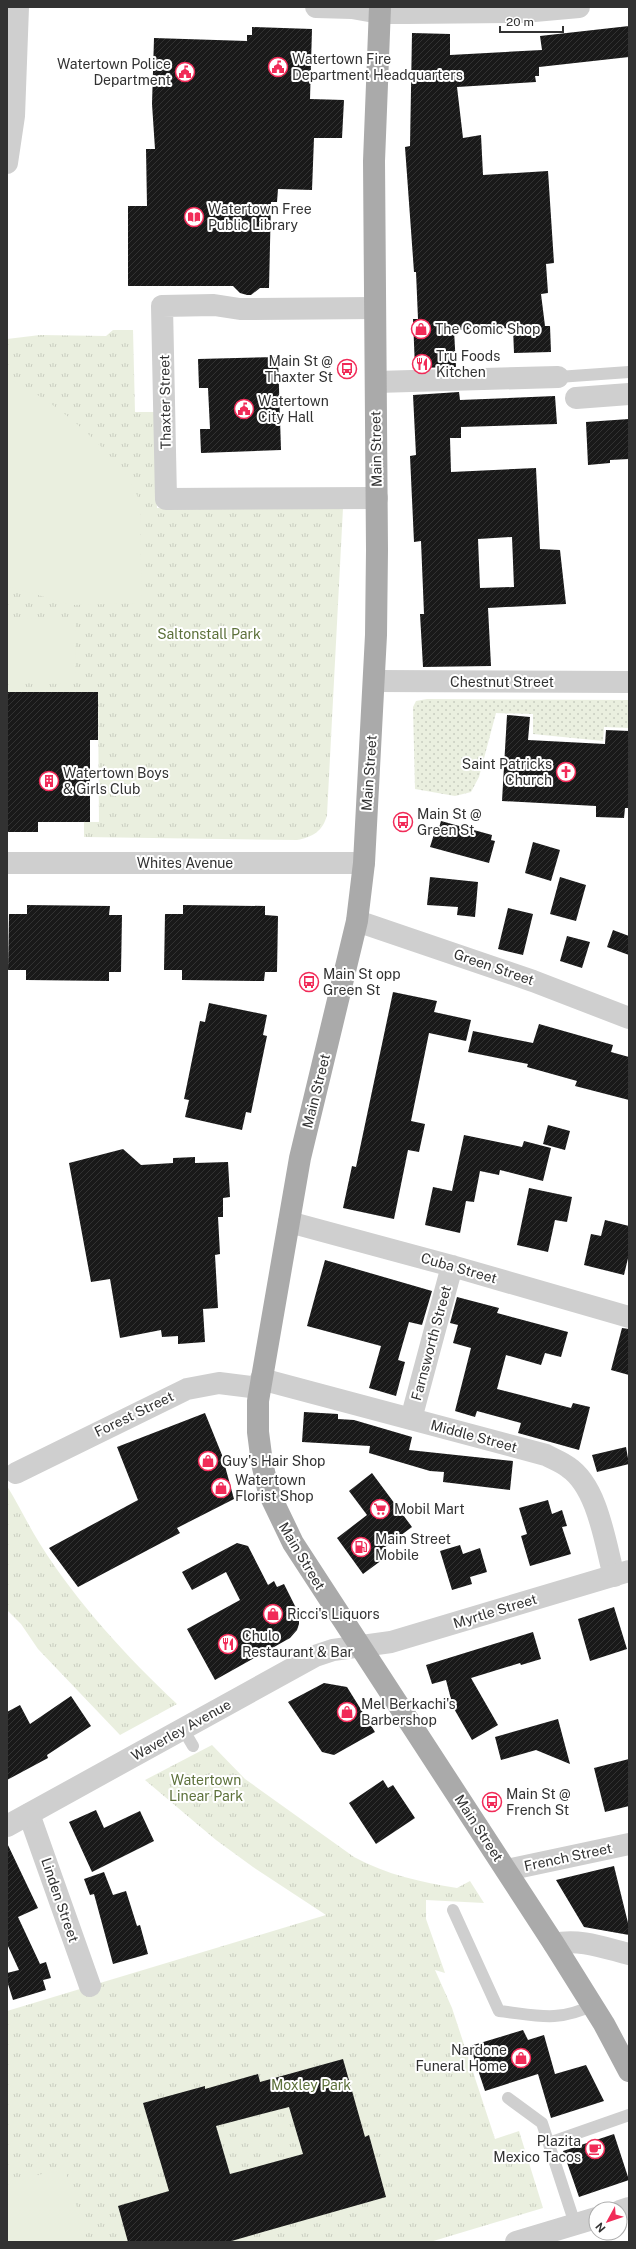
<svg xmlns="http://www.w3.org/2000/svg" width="636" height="2249" font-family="'Public Sans',sans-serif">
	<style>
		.grass { fill: url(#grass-dots) }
		.park { fill: url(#park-tufts) }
		.pitch { fill: #eaefdf }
		.building { fill: url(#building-hatch); fill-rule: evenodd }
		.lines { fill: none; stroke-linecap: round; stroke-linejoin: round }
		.service { stroke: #cfcfcf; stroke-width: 12 }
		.minor { stroke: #cfcfcf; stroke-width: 22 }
		.tertiary { stroke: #cfcfcf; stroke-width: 22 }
		.primary { stroke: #aaa; stroke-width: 22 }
		.labels { text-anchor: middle; stroke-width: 4; stroke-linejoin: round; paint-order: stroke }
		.poi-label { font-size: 14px; fill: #323232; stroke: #fff; text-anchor: start }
		.street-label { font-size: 14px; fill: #323232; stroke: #fff }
		.park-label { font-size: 14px; fill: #5d713b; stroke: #fff }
	</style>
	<defs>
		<pattern id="grass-dots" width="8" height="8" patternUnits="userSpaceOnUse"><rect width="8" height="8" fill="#eaefdf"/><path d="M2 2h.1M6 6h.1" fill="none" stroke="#c9cdc0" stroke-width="1.8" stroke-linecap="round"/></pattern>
		<pattern id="park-tufts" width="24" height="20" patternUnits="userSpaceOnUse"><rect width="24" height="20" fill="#eaefdf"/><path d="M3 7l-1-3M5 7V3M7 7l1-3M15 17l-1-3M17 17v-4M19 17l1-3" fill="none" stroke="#c9cdc0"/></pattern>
		<pattern id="building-hatch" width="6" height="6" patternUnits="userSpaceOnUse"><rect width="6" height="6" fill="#191919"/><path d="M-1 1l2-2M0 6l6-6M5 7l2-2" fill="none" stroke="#323232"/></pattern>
	</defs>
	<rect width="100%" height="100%" fill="#fff"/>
	<!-- grass -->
	<path class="grass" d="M427,699L629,700V728L604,727L603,741L533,734V714L496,713L479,777L471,792L455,796L415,789L413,707L416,701Z"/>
	<!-- park -->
	<path class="park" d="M113,330H133L135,412H154L157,508H343L327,815C323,831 313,837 297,840L84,837V822H99L98,692H7V339L40,335L106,336Z
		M7,1486C19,1505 28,1525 40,1544C78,1604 126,1656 177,1704L120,1735L38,1649L21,1624L7,1610Z
		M212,1745L245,1779L354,1857C387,1875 421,1882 457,1888L470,1881L484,1903L426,1900V1919L445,1973L435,1970L452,2008L495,2139L519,2131L543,2208L430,2242H7V2011L326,1915L253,1867L216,1840L145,1780Z"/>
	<!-- pitch -->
	<path class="pitch" d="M7,379C48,394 125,458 139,500C142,507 140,519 140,527C141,552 141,578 142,603L72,605L7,586Z
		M7,618L76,619L75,684L7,683Z
		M64,2167L88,2242H7V2185Z"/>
	<!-- building -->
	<path class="building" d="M629,26V57L539,67V76H535L536,82L457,87L463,138L481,135L483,175L548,171L554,263L546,264L548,293L541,294L545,326H550L551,352L514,353L513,328L454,330L456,367L415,368L413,319H418L416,272H414L405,147L410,146L412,33L450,34V55L542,50L540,36Z
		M252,27L312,29L310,99L344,100L342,138H314L312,190L278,189L277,202H271L269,288H260L251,295H247L240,293L233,286H128V206H147L146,149H155L152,104L154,38L247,41V35H252Z
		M278,357L281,450L201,453L200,429H210L208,388H199L198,359Z
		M459,392L460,400L555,396L557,424L461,427V438H450L451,472L536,468L540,549L560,550L566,604L488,608L491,666L423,667L420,614H424L421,541L414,542L410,456L416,455L413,395ZM512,537L514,587L480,588L478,539Z
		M629,419V459L610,460V463L588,465L586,422Z
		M7,692H98V740H90V822H38V832H7Z
		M507,715L530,717L528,740L605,744L606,730L629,731V808H625L624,818L596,817V806L502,801Z
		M441,821L492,835L491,840L495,841L489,863L430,847L435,831H438Z
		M533,842L560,850L551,881L525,873Z
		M430,877L478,882L475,917L457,915L458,907L427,905Z
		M560,877L586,885L576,921L550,914Z
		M27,905L110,906L109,915H122L121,972H109V981L26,980V970H8L9,914H27Z
		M183,905L265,906V915L278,916L277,972H265L264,981L182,980V970H164L165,914H183Z
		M508,908L533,914L523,955L498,949Z
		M613,930L629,936V955L607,947Z
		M567,936L590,942L582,968L560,961Z
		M393,992L437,1001L434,1012L471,1020L466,1041L429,1033L411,1121L425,1124L419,1152L408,1150L394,1219L343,1208L352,1166L356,1167Z
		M209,1003L267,1015L263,1035L267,1036L251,1113L246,1112L242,1130L185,1117L189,1100L184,1099L200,1021L205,1022Z
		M539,1024L613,1045L611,1052L629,1057V1100L575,1086L577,1081L527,1067L528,1064L468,1052L473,1031L533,1043Z
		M548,1125L570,1131L565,1150L543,1144Z
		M464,1135L522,1147L524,1141L551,1148L543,1181L500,1170L499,1175L480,1171L474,1202L466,1201L460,1233L425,1225L433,1187L452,1191Z
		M123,1149L141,1165L173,1163V1158L195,1157V1163L228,1162L230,1197L223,1198V1217H218L220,1254L215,1255L218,1308L203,1309L205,1342L178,1344V1336L162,1337L161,1330L120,1338L110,1279L91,1282L69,1163Z
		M529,1188L572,1197L567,1222L555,1220L548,1252L517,1245Z
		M605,1220L629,1226V1254L624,1275L584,1265L591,1234L601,1236Z
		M325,1260L432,1291L422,1325L409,1322L398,1360L405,1362L396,1396L369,1388L381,1346L307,1326Z
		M457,1297L499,1308L497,1313L568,1332L561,1357L545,1353L541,1365L506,1355L497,1389L571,1408L573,1403L590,1407L579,1450L518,1433L521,1423L477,1411L475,1417L455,1411L471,1348L453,1343L458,1325L450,1323Z
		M622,1328L629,1329V1375L611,1370Z
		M304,1412L338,1414V1419L354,1420L412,1437L409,1450L513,1461L510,1490L443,1482L444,1472L430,1471L369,1453L370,1446L302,1442Z
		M205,1413L222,1455L234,1499L177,1528L180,1533L78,1587L49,1548L138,1500L117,1447Z
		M626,1447L629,1464L597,1472L592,1455Z
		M372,1473L412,1527L381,1550L386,1557L363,1574L337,1538L367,1515L349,1491Z
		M548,1500L552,1514L562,1510L567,1526L562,1527L571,1554L530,1566L521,1536L527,1534L519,1508Z
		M237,1543L248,1546L268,1585L274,1581L277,1587L284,1584L299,1614V1624L297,1630L290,1638L215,1680L187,1629L240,1600L226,1572L192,1590L182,1572Z
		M460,1545L463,1554L480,1548L487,1572L470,1577L472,1584L452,1590L440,1551Z
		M614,1607L627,1649L590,1661L578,1619Z
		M533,1632L541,1659L521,1665L520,1663L471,1678L498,1725L472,1740L453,1707L446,1680L432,1684L426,1665Z
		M324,1683L347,1687L375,1732L334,1755L322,1752L288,1702Z
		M71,1696L91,1726L47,1755L48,1758L7,1780V1712L20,1705L30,1724Z
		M558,1719L570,1764L536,1750L501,1760L495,1737Z
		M629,1759V1806L605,1812L594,1768Z
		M383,1780L388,1788L393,1785L415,1818L376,1844L349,1803Z
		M96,1810L104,1828L140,1811L154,1841L92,1872L69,1822Z
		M7,1843L38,1908L18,1917L40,1964L46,1962L51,1978L43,1980L46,1990L13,2000L7,1981V1973L19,1970L7,1944Z
		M614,1866L629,1927V1935L584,1927L556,1880Z
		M104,1872L113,1895L126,1891L137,1926L140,1925L148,1954L113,1964L94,1894L90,1895L84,1879Z
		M523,2030L528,2040L544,2035L555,2074L586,2065L604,2101L551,2118L538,2074L485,2091L470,2046Z
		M343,2059L365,2137L369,2135L386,2197L228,2242H128L118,2206L169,2191L143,2103L205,2086V2089L258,2074L260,2082ZM289,2107L303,2154L230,2174L216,2126Z
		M614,2134L629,2180L579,2197L563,2151Z"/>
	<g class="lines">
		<!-- service -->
		<path class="service" d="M558,377L629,372
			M183,1729L193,1746
			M453,1910L499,2011C536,2015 557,2023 593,2005
			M508,2098L542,2123L575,2224
			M549,2143L629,2115"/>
		<!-- minor -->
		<path class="minor" d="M316,7L352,8L380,13H406L523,12L579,7
			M7,163L14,116L18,7
			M375,308L240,309L214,305L162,306L166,499L377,498
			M376,382L558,377
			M576,398L629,394
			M374,681L629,682
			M7,863H364
			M289,1222L452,1266L629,1317
			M261,1379L546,1455C553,1459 562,1462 568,1467C598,1487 605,1543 614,1576
			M411,1419L452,1266
			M16,1473L187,1389L219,1383L259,1388
			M29,1814L90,1986
			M507,1870L629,1844
			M554,1944C579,1938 605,1948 629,1954
			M620,2211L629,2208
			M516,2242L596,2218"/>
		<!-- tertiary -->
		<path class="tertiary" d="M357,921L533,981L629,1018
			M7,1826L315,1656L333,1650L391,1642L629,1571"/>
		<!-- primary -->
		<path class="primary" d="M380,7L374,161L377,550L376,635L364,863L357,921L300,1158L258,1401V1432L262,1463L269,1493L293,1543L554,1944L604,2024L629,2071"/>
	</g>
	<!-- icons -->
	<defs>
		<g id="civic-ring" transform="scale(1)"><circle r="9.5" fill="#fff" stroke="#f12b58" stroke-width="1.5"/><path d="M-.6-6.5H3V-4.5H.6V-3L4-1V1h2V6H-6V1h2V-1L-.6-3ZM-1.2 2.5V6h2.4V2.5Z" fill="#f12b58"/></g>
		<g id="library-ring" transform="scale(1)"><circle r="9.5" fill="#fff" stroke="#f12b58" stroke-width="1.5"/><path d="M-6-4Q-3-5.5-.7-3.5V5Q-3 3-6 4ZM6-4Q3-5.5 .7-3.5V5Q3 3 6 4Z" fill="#f12b58"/></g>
		<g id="shop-ring" transform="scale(1)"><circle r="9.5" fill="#fff" stroke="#f12b58" stroke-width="1.5"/><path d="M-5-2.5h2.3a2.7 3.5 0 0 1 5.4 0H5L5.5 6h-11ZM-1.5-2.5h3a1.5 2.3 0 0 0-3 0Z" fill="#f12b58"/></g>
		<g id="restaurant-ring" transform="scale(1)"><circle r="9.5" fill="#fff" stroke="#f12b58" stroke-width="1.5"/><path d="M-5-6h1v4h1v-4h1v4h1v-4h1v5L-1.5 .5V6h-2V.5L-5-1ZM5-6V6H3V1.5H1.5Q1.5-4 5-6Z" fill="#f12b58"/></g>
		<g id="bus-ring" transform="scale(1)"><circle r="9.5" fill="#fff" stroke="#f12b58" stroke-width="1.5"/><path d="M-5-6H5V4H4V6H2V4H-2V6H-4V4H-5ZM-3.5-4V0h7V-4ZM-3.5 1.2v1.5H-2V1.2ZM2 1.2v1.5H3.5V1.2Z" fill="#f12b58"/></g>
		<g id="church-ring" transform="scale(1)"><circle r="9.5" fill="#fff" stroke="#f12b58" stroke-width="1.5"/><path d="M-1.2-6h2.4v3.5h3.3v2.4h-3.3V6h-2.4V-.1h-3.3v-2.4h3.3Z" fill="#f12b58"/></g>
		<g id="building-ring" transform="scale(1)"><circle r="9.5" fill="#fff" stroke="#f12b58" stroke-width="1.5"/><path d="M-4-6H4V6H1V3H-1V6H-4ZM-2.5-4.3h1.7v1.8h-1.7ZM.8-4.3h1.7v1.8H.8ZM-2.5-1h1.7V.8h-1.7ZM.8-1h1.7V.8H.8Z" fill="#f12b58"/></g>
		<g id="supermarket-ring" transform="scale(1)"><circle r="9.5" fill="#fff" stroke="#f12b58" stroke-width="1.5"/><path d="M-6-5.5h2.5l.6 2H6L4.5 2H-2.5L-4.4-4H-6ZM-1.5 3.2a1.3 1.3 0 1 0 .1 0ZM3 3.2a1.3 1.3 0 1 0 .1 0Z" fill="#f12b58"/></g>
		<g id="fuel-ring" transform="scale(1)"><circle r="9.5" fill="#fff" stroke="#f12b58" stroke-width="1.5"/><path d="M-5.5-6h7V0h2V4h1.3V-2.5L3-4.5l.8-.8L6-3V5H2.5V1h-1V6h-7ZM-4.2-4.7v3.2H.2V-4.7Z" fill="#f12b58"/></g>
		<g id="cafe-ring" transform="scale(1)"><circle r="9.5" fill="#fff" stroke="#f12b58" stroke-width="1.5"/><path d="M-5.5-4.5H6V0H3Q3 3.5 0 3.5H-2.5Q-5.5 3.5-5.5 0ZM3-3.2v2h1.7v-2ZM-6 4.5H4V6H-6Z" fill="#f12b58"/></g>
	</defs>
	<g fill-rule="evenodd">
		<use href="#civic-ring" x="278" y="67"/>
		<use href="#civic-ring" x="185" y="72"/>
		<use href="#library-ring" x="194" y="217"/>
		<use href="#shop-ring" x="421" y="329"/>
		<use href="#restaurant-ring" x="422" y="364"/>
		<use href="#bus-ring" x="347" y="369"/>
		<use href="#civic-ring" x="244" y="409"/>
		<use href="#church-ring" x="566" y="772"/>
		<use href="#building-ring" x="49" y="781"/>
		<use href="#bus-ring" x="403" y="822"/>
		<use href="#bus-ring" x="309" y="982"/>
		<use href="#shop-ring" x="208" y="1461"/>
		<use href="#shop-ring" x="221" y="1488"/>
		<use href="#supermarket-ring" x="380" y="1509"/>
		<use href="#fuel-ring" x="361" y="1547"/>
		<use href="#shop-ring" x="273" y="1614"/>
		<use href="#restaurant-ring" x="228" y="1644"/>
		<use href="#shop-ring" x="347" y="1712"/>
		<use href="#bus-ring" x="492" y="1802"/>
		<use href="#shop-ring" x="521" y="2058"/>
		<use href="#cafe-ring" x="595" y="2149"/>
	</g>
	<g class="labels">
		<!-- poi labels -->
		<g class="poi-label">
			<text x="292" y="64">Watertown Fire<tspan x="292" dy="16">Department Headquarters</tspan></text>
			<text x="171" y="69" text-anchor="end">Watertown Police<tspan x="171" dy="16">Department</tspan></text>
			<text x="208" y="214">Watertown Free<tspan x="208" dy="16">Public Library</tspan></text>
			<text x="435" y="334">The Comic Shop</text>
			<text x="436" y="361">Tru Foods<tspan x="436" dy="16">Kitchen</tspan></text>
			<text x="333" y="366" text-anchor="end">Main St @<tspan x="333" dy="16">Thaxter St</tspan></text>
			<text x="258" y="406">Watertown<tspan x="258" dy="16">City Hall</tspan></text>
			<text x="552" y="769" text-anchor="end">Saint Patricks<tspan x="552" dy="16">Church</tspan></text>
			<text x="63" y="778">Watertown Boys<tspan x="63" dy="16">&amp; Girls Club</tspan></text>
			<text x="417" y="819">Main St @<tspan x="417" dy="16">Green St</tspan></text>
			<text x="323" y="979">Main St opp<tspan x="323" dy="16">Green St</tspan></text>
			<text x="222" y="1466">Guy's Hair Shop</text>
			<text x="235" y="1485">Watertown<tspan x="235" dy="16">Florist Shop</tspan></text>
			<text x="394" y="1514">Mobil Mart</text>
			<text x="375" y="1544">Main Street<tspan x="375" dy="16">Mobile</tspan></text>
			<text x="287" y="1619">Ricci's Liquors</text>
			<text x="242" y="1641">Chulo<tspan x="242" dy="16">Restaurant &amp; Bar</tspan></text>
			<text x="361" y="1709">Mel Berkachi's<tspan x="361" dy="16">Barbershop</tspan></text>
			<text x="506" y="1799">Main St @<tspan x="506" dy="16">French St</tspan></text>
			<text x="507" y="2055" text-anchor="end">Nardone<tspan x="507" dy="16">Funeral Home</tspan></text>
			<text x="581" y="2146" text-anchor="end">Plazita<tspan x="581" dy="16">Mexico Tacos</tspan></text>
		</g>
		<!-- street labels -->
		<g class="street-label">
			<text transform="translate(165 402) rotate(-91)" y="5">Thaxter Street</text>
			<text transform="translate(376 449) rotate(-91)" y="5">Main Street</text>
			<text x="502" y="687">Chestnut Street</text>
			<text transform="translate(369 773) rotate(-86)" y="5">Main Street</text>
			<text x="185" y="868">Whites Avenue</text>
			<text transform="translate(494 967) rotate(19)" y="5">Green Street</text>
			<text transform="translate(316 1091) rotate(-76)" y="5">Main Street</text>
			<text transform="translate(459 1268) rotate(16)" y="5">Cuba Street</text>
			<text transform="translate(431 1343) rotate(-75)" y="5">Farnsworth Street</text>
			<text transform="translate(134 1414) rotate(-26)" y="5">Forest Street</text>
			<text transform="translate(474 1436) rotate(15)" y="5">Middle Street</text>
			<text transform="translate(302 1556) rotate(59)" y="5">Main Street</text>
			<text transform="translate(495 1611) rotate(-17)" y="5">Myrtle Street</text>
			<text transform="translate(181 1730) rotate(-29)" y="5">Waverley Avenue</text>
			<text transform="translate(479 1828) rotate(57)" y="5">Main Street</text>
			<text transform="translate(568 1857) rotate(-12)" y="5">French Street</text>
			<text transform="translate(60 1900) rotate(71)" y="5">Linden Street</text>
		</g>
		<!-- park labels -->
		<g class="park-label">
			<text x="209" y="639">Saltonstall Park</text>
			<text x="206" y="1785">Watertown<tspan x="206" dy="16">Linear Park</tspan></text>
			<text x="311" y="2090">Moxley Park</text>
		</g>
	</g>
	<!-- border -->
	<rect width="636" height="2249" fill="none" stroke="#323232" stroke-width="16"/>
	<!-- north arrow -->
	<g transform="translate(608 2221) rotate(230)"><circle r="19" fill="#ffffff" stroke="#adadad"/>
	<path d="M0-3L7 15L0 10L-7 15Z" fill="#f12b58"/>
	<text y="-6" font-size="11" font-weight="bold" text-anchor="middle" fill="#323232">N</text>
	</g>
	<!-- scale -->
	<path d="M500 26v6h63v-6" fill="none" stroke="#323232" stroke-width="2"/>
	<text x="506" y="26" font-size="12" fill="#323232" stroke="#ffffff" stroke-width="3" paint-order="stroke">20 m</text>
</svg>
